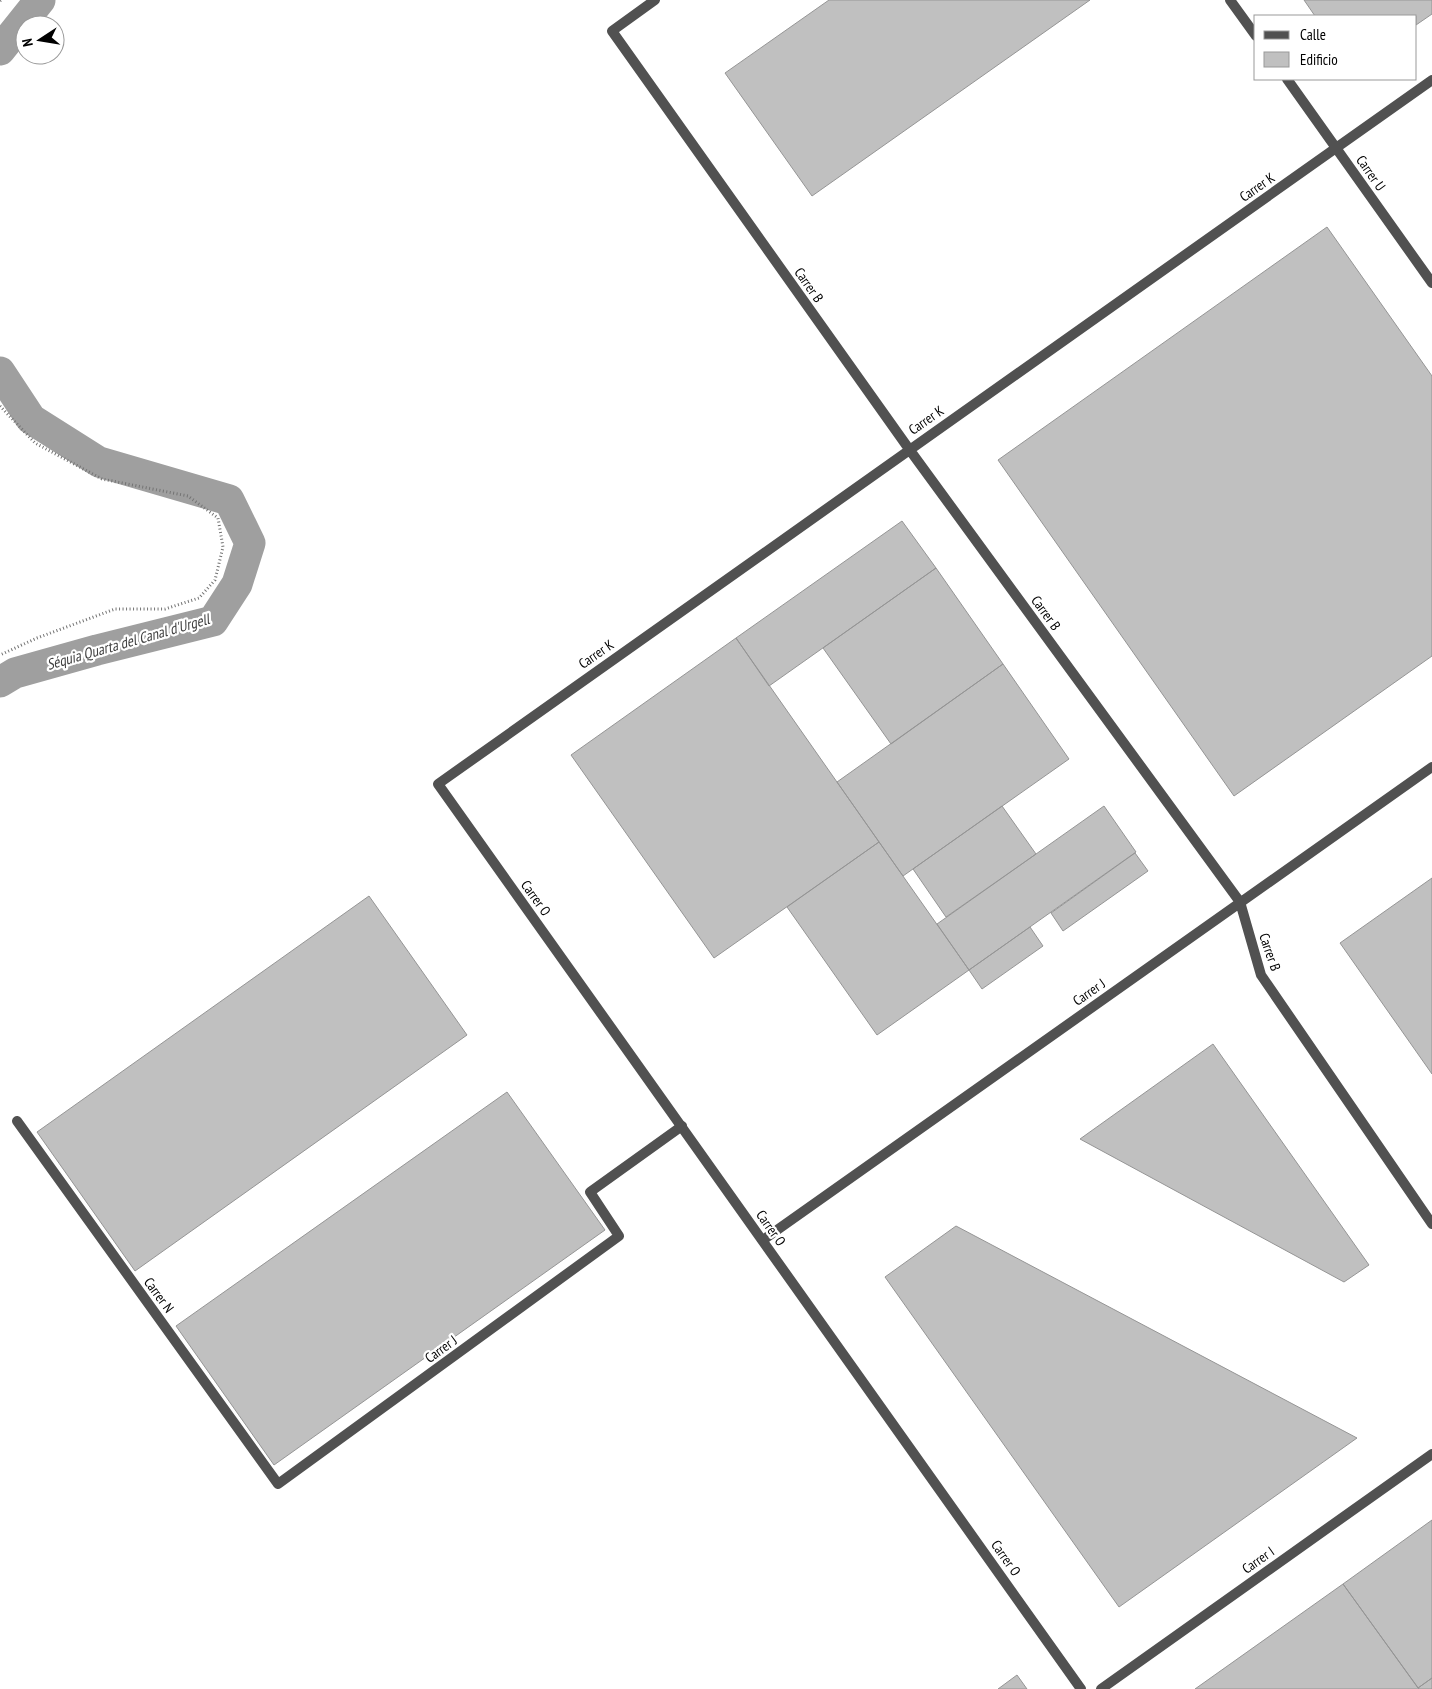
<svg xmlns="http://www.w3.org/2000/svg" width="1432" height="1689" font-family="'PT Sans Narrow',sans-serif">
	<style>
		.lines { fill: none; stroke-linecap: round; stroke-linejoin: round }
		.canal { stroke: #9f9f9f; stroke-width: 31 }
		.building { fill: #c0c0c0; stroke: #959595 }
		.path { stroke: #737373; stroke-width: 3; stroke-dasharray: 1 2.5; stroke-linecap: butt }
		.lane { stroke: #515151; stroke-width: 10 }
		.street { stroke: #515151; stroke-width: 10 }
		.labels { text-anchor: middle; stroke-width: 4.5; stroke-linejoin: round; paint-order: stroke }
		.street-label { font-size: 14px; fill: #000; stroke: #fff }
		.water-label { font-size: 15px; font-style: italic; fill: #404040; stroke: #fff }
	</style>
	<rect width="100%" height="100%" fill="#fff"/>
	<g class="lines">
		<!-- canal -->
		<path class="canal" d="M0,50L40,0
			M0,372L31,419L99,462L229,500L250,543L237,584L213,621L97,650L15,673L0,682"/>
	</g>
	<!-- building -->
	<path class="building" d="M829,0H1090L812,196L725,73Z
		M1304,0H1432V14L1416,25V16H1315Z
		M1327,227L1432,376V656L1234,796L998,460Z
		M902,521L936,568L769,686L736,638Z
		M936,568L1003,664L891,744L823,648Z
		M736,638L879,842L714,958L571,755Z
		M1003,664L1069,759L903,876L837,782Z
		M1002,806L1036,854L946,917L913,869Z
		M1104,806L1136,852L969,970L937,924Z
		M879,842L969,970L877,1035L787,907Z
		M1135,853L1148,871L1063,931L1051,913Z
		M1432,878V1074L1340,943Z
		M369,896L467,1035L135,1271L37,1132Z
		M1030,927L1043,946L982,989L969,970Z
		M1213,1044L1369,1265L1344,1282L1080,1139Z
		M507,1092L605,1230L274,1465L176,1326Z
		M956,1226L1357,1438L1119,1607L885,1277Z
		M1432,1520V1678L1418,1688L1343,1584Z
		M1343,1584L1419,1689H1195Z
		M1017,1675L1027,1689H998Z
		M1432,1678V1689H1419L1418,1688Z"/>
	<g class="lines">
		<!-- path -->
		<path class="path" d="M0,1L1,0
			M0,406L35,443L102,479L188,496L218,518L223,547L215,580L199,598L165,609H115L37,638L0,655"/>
		<!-- lane -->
		<path class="lane" d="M17,1121L278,1484L619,1236L590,1192L682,1126"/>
		<!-- street -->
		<path class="street" d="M655,0L612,31L909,449L1240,902L1261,975L1432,1224
			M1230,0L1256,36
			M1287,79L1432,283
			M763,1240L1432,767
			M1081,1689L438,784L1432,80
			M1101,1689L1432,1454"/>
	</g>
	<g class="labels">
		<!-- street labels -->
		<g class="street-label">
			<text transform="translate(1371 173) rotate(55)" y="5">Carrer U</text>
			<text transform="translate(1257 187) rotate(-35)" y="5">Carrer K</text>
			<text transform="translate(809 285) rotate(55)" y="5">Carrer B</text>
			<text transform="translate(926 420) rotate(-35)" y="5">Carrer K</text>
			<text transform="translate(1046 613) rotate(54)" y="5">Carrer B</text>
			<text transform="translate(596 654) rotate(-35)" y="5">Carrer K</text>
			<text transform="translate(536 898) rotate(54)" y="5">Carrer O</text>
			<text transform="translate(1270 952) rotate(71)" y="5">Carrer B</text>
			<text transform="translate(1089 992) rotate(-35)" y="5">Carrer J</text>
			<text transform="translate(771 1228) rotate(55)" y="5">Carrer O</text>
			<text transform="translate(159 1295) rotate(54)" y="5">Carrer N</text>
			<text transform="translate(441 1349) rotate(-36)" y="5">Carrer J</text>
			<text transform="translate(1006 1558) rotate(55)" y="5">Carrer O</text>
			<text transform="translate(1258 1560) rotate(-35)" y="5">Carrer I</text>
		</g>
		<!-- water labels -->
		<g class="water-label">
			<text transform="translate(128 642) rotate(-16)" y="5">Séquia Quarta del Canal d'Urgell</text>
		</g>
	</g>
	<!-- legend -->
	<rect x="1254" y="15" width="162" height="65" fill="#ffffff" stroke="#999999"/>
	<rect x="1264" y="31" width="25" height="8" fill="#515151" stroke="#999999"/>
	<text x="1300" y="40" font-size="15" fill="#000000">Calle</text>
	<rect x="1264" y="52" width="25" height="15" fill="#c0c0c0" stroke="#999999"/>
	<text x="1300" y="65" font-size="15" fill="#000000">Edificio</text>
	<!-- north arrow -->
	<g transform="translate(40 40) rotate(258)"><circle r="24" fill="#ffffff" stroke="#999999"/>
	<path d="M0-4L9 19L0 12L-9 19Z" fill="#000000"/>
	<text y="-8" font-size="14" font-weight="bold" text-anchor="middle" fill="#000000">N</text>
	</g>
</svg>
